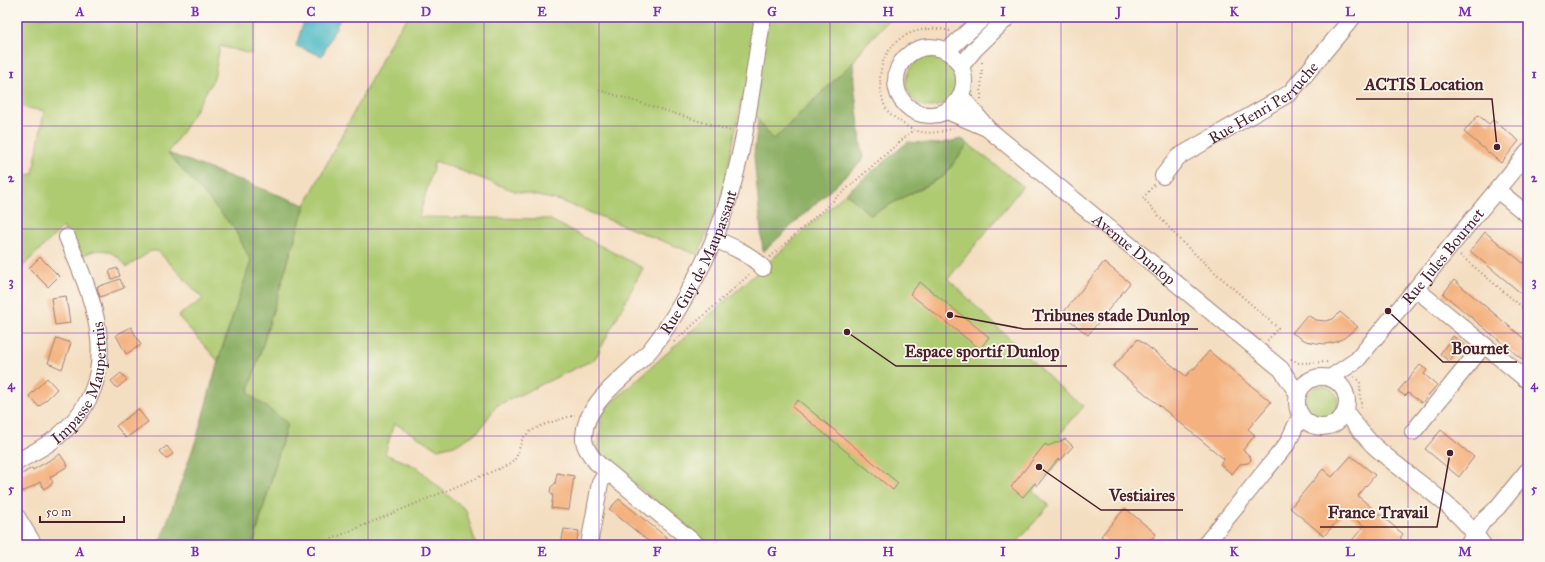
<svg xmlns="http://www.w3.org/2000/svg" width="1545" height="562" font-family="'IM FELL Great Primer',serif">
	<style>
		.green { fill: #afcb72; stroke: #7c754e }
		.forest { fill: #8baf64; stroke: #6a6748 }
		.water { fill: #4dbac6; stroke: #4c6c78 }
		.building { fill: #f4b280 }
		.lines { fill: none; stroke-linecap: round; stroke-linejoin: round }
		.minor-casing { stroke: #9f7e76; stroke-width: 18 }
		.path { stroke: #9f7e76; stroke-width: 2; stroke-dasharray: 1 3; stroke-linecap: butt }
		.minor { stroke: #fff; stroke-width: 16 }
		.grid { fill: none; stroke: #7b2cbf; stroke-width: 1; stroke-opacity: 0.55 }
		.labels { text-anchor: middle; stroke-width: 3.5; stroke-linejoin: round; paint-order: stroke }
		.street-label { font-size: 16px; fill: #4a1f2b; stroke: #fbf7ec }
		.leader { fill: none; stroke: #4a1f2b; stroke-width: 1.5 }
		.callout-dot { fill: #4a1f2b; stroke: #fbf7ec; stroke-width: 1.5 }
		.callout-label { font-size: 17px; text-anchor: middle; font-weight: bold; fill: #4a1f2b; stroke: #fbf7ec; stroke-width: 3.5; stroke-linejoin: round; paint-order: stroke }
		.neatline { fill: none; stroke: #7b2cbf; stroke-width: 1.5 }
		.grid-label { font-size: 13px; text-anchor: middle; font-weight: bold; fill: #7b2cbf }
	</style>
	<rect width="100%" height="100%" fill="#fbf7ec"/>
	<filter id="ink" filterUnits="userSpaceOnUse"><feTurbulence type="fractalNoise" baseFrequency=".025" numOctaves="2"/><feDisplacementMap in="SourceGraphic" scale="8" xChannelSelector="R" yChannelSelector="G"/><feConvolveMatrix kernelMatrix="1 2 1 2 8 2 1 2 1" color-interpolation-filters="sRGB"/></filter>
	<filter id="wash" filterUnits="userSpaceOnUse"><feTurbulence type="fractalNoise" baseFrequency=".012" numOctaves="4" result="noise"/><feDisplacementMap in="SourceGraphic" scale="16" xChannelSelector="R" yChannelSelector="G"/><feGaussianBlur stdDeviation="0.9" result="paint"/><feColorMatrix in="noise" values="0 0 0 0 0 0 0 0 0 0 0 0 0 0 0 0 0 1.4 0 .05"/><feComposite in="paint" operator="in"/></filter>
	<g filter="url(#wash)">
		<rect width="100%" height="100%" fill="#f4dec1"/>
		<!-- green -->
		<path class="green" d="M17,17H258L251,54L220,46L214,78L188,123L168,153L234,228L251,261L218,361L178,316L203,299L158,251H151L127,267C114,250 99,244 80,258L63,227L17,272V176L33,174L44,111L17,106Z
			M408,17H892L865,45L853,62L773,140L742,98L724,187L698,255L561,201L515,191L435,161L419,217L549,219L643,268L595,359L496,406L479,431L458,444L438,449L394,423L385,454L417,467L451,498L466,510L476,545H253L287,424L248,393L305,205L394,36Z
			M906 82a25 25 0 1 1 50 0a25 25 0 1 1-50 0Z
			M968,144L1023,186L948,279L1057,385L1084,406L1059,435L1073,446L1033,491L1049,505L1015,545H709L598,454L602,411L846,193L870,215L944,176Z
			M1306 402a16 16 0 1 1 32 0a16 16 0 1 1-32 0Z"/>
		<!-- forest -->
		<path class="forest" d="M853,62L854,84L863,160L763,252L754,156L758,120L773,140Z
			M962,139L968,144L944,176L870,215L846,193L908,142L938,144Z
			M168,153L305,205L248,393L287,423L253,545H159L197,437L218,361L251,261L234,228Z"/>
		<!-- water -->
		<path class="water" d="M305,17H341L322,56L296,46Z"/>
		<g id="blocks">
			<!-- building -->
			<path class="building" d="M1478,115L1489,124L1493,120L1519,141L1501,163L1464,132Z
				M1485,232L1528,267V299L1470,251Z
				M40,257L59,276L48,287L29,268Z
				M1104,262L1130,283L1088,335L1062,314Z
				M117,268L120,276L112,279L109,271Z
				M120,279L124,288L100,297L97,287Z
				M1454,280L1528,342V364L1443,294Z
				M920,282L989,337L980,349L910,294Z
				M66,296L70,323L55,325L51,298Z
				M1340,312L1358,327L1344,338L1336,342L1326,344L1316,343L1306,341L1292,333L1307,315L1316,320L1326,321L1333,319Z
				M131,327L141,345L126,354L116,335Z
				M1453,336L1463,344L1449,361L1440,354Z
				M57,338L71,343L62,369L48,363Z
				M1138,339L1186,376L1193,368L1194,369L1209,351L1271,402L1248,429L1255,435L1243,450L1250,456L1251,460L1248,463L1240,464L1232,474L1220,464L1224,459L1113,367Z
				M1420,365L1427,370L1424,374L1437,385L1422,403L1408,393L1405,396L1398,391Z
				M121,373L127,380L117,388L111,381Z
				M47,378L57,389L39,407L29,396Z
				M798,400L898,483L893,490L792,407Z
				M138,409L148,422L126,438L116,426Z
				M1441,430L1474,457L1459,477L1425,449Z
				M1065,439L1073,446L1060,461L1058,459L1037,486L1035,483L1023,497L1011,487L1045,444L1048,446Z
				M167,446L173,454L166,459L160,451Z
				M60,454L68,466L50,477L53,483L44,489L40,482L23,492L17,482V477L32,468L33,470Z
				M1351,456L1375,475L1358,496L1403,534L1400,538L1408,545H1348L1364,526L1345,512L1324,536L1290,508L1323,469L1332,477Z
				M557,473L574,476L569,510L551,508L553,496L550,492L551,487L555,484Z
				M619,499L676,545H653L609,509Z
				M1125,508L1156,534L1146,545H1111L1101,536Z
				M564,529L579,531L576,545H561Z"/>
		</g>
	</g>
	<g filter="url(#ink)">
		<use href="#blocks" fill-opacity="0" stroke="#9f7e76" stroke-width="1"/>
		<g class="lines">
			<!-- minor casing -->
			<g class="minor-casing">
				<g id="minor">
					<circle cx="930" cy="81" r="34"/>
					<path d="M947,51L984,17"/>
					<path d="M961,66L975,49L1008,17"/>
					<path id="s1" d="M961,96L988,129L1281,369L1298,394"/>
					<path d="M947,111L984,127"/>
					<path id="s2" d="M1163,176L1178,157L1290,93L1353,17"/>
					<path d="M1497,190L1528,215"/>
					<path d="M714,239C731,246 751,254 763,268"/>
					<path d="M1416,289L1528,381"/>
					<circle cx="1322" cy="402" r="25"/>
					<path id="s3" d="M1330,378L1357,360L1528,152"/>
					<path d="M1346,412C1354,423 1363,435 1373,445C1409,478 1456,504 1483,545"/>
					<path d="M1413,432L1484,345"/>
					<path id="s4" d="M17,462C30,454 45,447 56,438C127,380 97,308 67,237"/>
					<path d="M17,517L34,545"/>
					<path d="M589,545L600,483L607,472"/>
					<path id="s5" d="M697,545L596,462C590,454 583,446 584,436C585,400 631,374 651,349C659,339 667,327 674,316C694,283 713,248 725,210C746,148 752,81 763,17"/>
					<path d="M1205,545L1287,444L1301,415"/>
					<path d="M1468,545L1483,521L1497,508L1528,470"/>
				</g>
			</g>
			<!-- path -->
			<path class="path" d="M1021,21L1024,17
				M950,31C910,21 874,47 881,90C882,97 883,104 887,110C890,115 897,119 901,122C917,135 934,135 953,128
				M599,90L731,131
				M981,99L982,61
				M1154,185L1143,198L1180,240L1210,268L1278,328L1267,341
				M1460,255L1528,312
				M770,257L913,130
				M674,342L750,274
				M1291,359L1299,363L1330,362
				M1354,377L1360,382L1361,408
				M317,545L510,464C519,457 518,449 522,440C528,427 562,419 575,415"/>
			<!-- minor -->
			<use href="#minor" class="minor"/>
		</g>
	</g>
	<!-- grid -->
	<path class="grid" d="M137,17V545M253,17V545M368,17V545M484,17V545M599,17V545M715,17V545M830,17V545M946,17V545M1061,17V545M1177,17V545M1292,17V545M1408,17V545M17,126H1528M17,229H1528M17,333H1528M17,436H1528"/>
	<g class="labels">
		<!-- street labels -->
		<g class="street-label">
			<text dy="6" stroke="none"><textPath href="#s2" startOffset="126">Rue Henri Perruche</textPath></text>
			<text dy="6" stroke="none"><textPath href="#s1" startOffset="232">Avenue Dunlop</textPath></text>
			<text dy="6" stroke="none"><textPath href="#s3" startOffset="167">Rue Jules Bournet</textPath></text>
			<text dy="6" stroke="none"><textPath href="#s5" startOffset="372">Rue Guy de Maupassant</textPath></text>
			<text dy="6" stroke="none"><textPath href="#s4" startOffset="109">Impasse Maupertuis</textPath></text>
		</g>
	</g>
	<!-- callouts -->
	<path class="leader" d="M1497 147L1492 99H1356M950 315L1024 329H1198M1388 311L1443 362H1517M847 332L896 366H1067M1039 467L1101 510H1183M1450 453L1437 527H1320"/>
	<g class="callout-dot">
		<circle cx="1497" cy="147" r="4"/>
		<circle cx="950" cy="315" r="4"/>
		<circle cx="1388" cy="311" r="4"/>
		<circle cx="847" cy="332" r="4"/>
		<circle cx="1039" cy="467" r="4"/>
		<circle cx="1450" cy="453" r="4"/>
	</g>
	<g class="callout-label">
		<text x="1424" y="90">ACTIS Location</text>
		<text x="1111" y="321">Tribunes stade Dunlop</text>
		<text x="1480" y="354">Bournet</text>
		<text x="982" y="357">Espace sportif Dunlop</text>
		<text x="1142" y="501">Vestiaires</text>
		<text x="1378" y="518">France Travail</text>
	</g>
	<!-- margin -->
	<rect width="1545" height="562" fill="none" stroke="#fbf7ec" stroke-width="44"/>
	<!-- scale -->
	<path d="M40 516v6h84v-6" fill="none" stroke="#4a1f2b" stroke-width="2"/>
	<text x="46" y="516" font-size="12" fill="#4a1f2b" stroke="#fbf7ec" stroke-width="3" paint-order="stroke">50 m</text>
	<rect x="22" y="22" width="1501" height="518" class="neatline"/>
	<g class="grid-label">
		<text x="80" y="16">A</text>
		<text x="195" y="16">B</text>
		<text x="311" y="16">C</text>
		<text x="426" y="16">D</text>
		<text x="542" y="16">E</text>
		<text x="657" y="16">F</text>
		<text x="772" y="16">G</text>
		<text x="888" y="16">H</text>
		<text x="1003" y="16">I</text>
		<text x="1119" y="16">J</text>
		<text x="1234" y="16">K</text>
		<text x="1350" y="16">L</text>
		<text x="1465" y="16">M</text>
		<text x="11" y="78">1</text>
		<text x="1534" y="78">1</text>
		<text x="11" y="182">2</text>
		<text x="1534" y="182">2</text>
		<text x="11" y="286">3</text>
		<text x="1534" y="286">3</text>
		<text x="11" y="389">4</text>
		<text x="1534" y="389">4</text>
		<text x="11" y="493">5</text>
		<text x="1534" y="493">5</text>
		<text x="80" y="556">A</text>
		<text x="195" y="556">B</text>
		<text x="311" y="556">C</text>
		<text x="426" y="556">D</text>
		<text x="542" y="556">E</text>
		<text x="657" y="556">F</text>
		<text x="772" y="556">G</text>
		<text x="888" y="556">H</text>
		<text x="1003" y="556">I</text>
		<text x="1119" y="556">J</text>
		<text x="1234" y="556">K</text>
		<text x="1350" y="556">L</text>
		<text x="1465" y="556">M</text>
	</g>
</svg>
